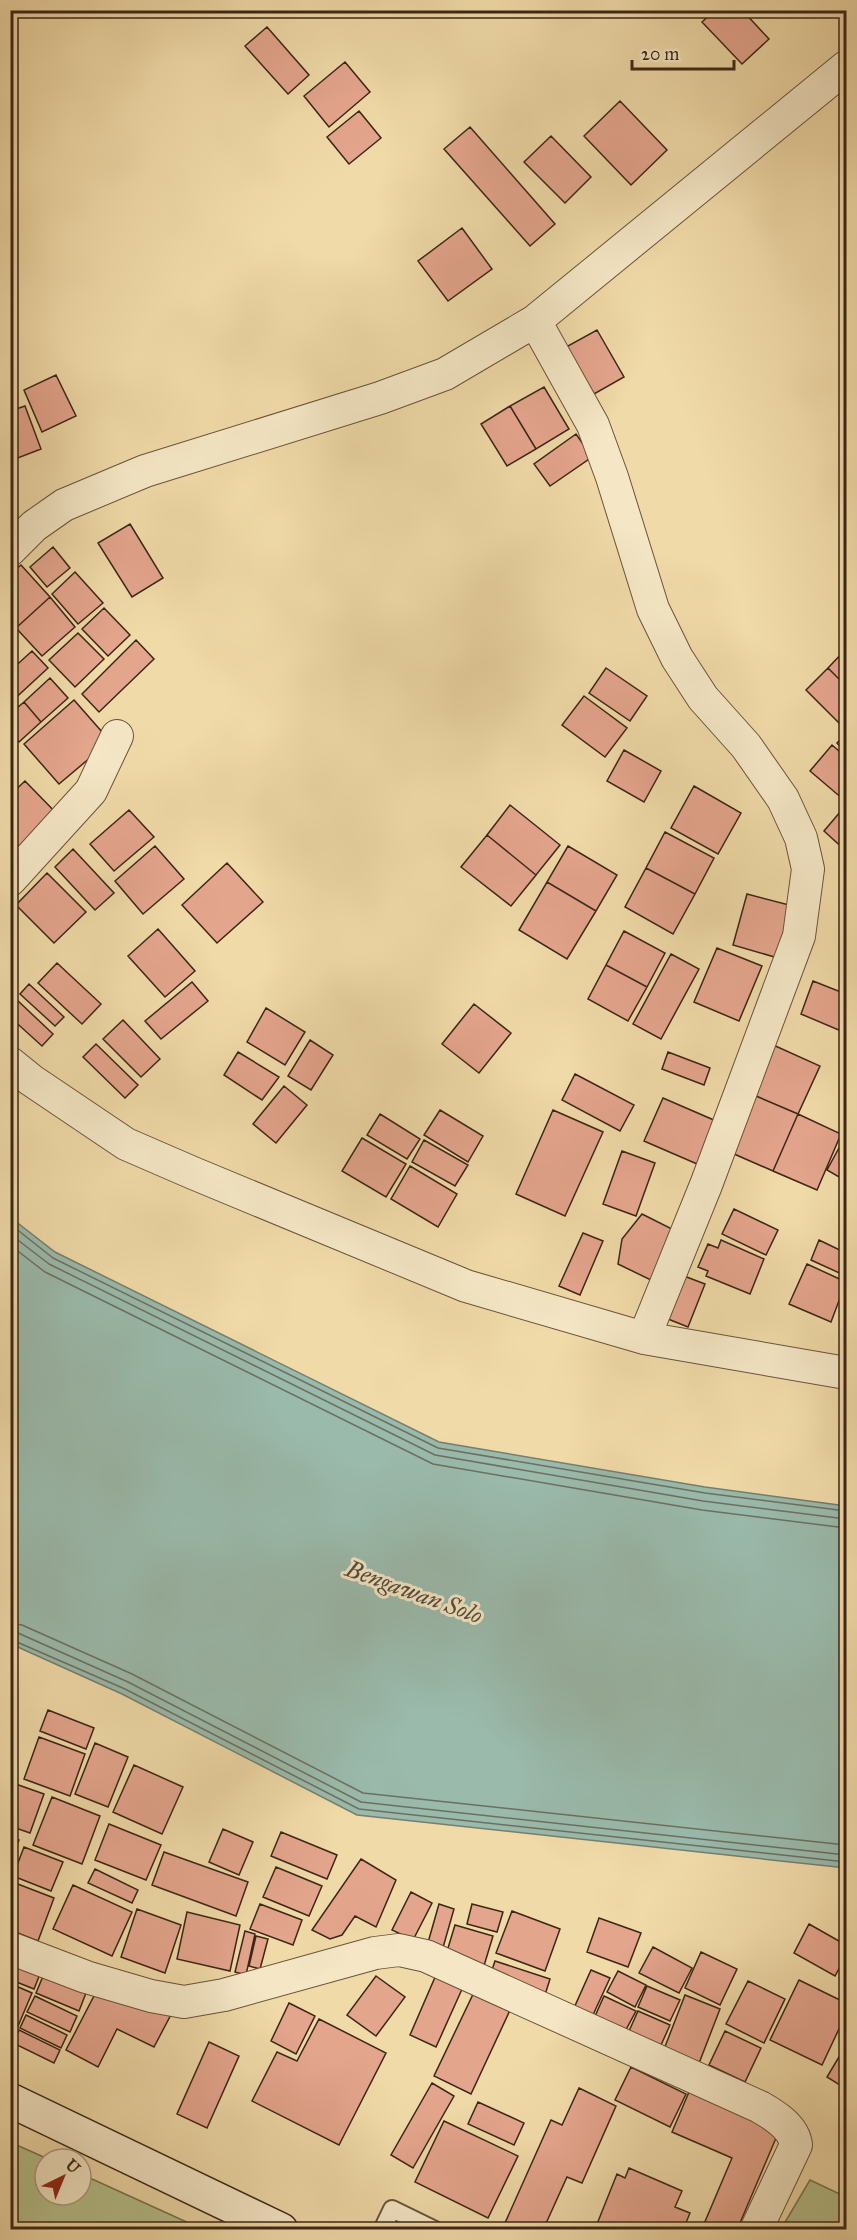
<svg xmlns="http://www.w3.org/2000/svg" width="857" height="2240" font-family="'IM FELL Great Primer',serif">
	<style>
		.green { fill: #b5c08b; stroke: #787350; stroke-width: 1.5 }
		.water { fill: #9abaac; stroke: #747f70; stroke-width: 1.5 }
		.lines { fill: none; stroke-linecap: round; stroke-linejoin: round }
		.shore { stroke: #6b7061; stroke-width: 1.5 }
		.building { fill: #e4a58d; stroke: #3c2616; stroke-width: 1.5 }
		.lane-casing { stroke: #69533a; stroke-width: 20 }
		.street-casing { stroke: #69533a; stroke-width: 34 }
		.secondary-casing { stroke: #3c2616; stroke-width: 36 }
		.lane { stroke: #f5e7c6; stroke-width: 16 }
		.street { stroke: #f5e7c6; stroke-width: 32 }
		.secondary { stroke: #f5e7c6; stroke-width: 33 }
		.labels { text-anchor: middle; stroke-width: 6; stroke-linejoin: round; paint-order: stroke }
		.water-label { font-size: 24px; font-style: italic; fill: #544b3c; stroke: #f5e7c6 }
	</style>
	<rect width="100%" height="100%" fill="#f0daa8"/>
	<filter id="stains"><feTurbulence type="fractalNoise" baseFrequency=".00333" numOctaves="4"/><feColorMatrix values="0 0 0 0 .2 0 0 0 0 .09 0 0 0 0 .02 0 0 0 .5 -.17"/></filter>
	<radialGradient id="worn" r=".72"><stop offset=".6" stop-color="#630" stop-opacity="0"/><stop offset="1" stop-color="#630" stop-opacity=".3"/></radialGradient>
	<!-- green -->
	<path class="green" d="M10,2142L48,2159H45V2195H81V2174L202,2229H11Z
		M810,2180L846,2197V2229H781Z"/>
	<!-- water -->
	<path class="water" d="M10,1217L55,1252L439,1442L705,1487L846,1506V1868L357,1815L122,1694L11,1644Z"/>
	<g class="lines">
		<!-- shore -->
		<path class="shore" d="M10,1224L53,1258L438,1448L705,1493L846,1511
			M10,1234L49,1264L435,1455L703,1501L846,1519
			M10,1245L45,1272L433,1464L702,1510L846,1528
			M10,1623L22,1625L132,1674L363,1793L846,1845
			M10,1632L18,1633L128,1682L361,1802L846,1855
			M10,1639L125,1689L359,1809L846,1862"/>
	</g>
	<!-- building -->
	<path class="building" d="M715,10H742L769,39L742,64L702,22Z
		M267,27L309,75L288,94L245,46Z
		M345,62L370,92L329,127L304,96Z
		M620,101L667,150L631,185L584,136Z
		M359,111L381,138L349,164L327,137Z
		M470,127L555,224L530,246L444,149Z
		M551,136L591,177L565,203L524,162Z
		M462,228L492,269L448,301L418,261Z
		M597,330L624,377L594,394L566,347Z
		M56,375L76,416L42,432L24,390Z
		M544,387L569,429L536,449L510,406Z
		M25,406L41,449L10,461V411Z
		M510,406L536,449L507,466L481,424Z
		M576,434L592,457L550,486L534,464Z
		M130,524L163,578L132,597L98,543Z
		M53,547L70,568L47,587L30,567Z
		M21,565L50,597L16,628L10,622V574Z
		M75,572L103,603L78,624L52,594Z
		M50,597L75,627L42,656L16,628Z
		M104,608L130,635L108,656L82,629Z
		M78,633L104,659L75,687L49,660Z
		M136,640L154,659L99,712L82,694Z
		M846,649V686L828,668Z
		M32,651L48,668L10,703V671Z
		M606,668L647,696L630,721L589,693Z
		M828,668L846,686V730L806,690Z
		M50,678L68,698L41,722L24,702Z
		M584,696L627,728L605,757L562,725Z
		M74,700L110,741L59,784L24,744Z
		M24,702L41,722L19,742L10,732V714Z
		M846,734V753L837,743Z
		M832,745L846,757V797L844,800L810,771Z
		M624,750L661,771L644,802L607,781Z
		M25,781L61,818L23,855L10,842V795Z
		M694,786L741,813L718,854L671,828Z
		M510,805L560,845L536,875L487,835Z
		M846,805V851L824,831Z
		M129,810L154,837L114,871L90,844Z
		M665,832L714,858L695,894L646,868Z
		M487,835L536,875L511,906L461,867Z
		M155,846L184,879L143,914L115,881Z
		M568,846L617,875L596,911L547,882Z
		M73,849L114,893L95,910L55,867Z
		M227,863L263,902L217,943L182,905Z
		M646,868L695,894L673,934L625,907Z
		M47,873L86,912L54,943L16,905Z
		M547,882L596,911L567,959L519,930Z
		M747,894L793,906L778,958L733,945Z
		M158,929L195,971L165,997L128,956Z
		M624,931L665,953L647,987L606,965Z
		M717,948L762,966L739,1021L694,1002Z
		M671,954L699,969L661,1039L633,1024Z
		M57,963L101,1004L82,1024L38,983Z
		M606,965L647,987L628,1021L588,999Z
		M813,981L846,994V1016L841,1031L801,1014Z
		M192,982L208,1001L161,1039L145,1021Z
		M29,984L64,1017L55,1026L20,994Z
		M16,999L53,1034L42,1046L10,1017V1005Z
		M474,1004L511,1033L479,1073L442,1044Z
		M266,1008L305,1032L285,1065L247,1042Z
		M123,1020L160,1059L141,1077L103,1039Z
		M310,1040L333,1055L311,1090L288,1076Z
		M96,1044L138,1085L125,1098L83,1057Z
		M771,1044L820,1066L798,1114L749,1093Z
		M238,1052L279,1077L262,1100L224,1075Z
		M668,1052L710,1068L704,1085L662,1069Z
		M575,1074L634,1105L620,1131L562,1100Z
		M284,1086L307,1105L276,1143L253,1124Z
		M749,1093L798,1114L773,1171L725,1150Z
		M663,1098L723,1124L704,1167L644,1141Z
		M440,1110L483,1136L468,1162L424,1135Z
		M553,1110L603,1132L565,1216L516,1194Z
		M380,1114L420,1139L407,1159L367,1135Z
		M798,1114L841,1134L817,1190L773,1171Z
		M846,1135V1181L827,1170Z
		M362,1138L406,1164L386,1197L342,1171Z
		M424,1140L468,1165L455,1186L412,1162Z
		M622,1151L655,1163L636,1216L603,1204Z
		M410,1166L457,1194L438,1227L391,1199Z
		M734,1209L778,1230L766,1255L722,1234Z
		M642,1214L680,1233L657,1283L618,1264L622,1239Z
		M583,1233L603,1241L580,1295L559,1286Z
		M721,1240L764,1259L750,1294L706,1276L708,1271L698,1267L708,1244L718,1248Z
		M819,1240L846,1253V1276L811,1260Z
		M807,1264L846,1282L831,1322L789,1304Z
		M684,1276L705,1284L688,1327L668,1319Z
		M48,1710L94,1728L86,1749L40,1731Z
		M39,1737L85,1754L70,1796L24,1779Z
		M95,1743L128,1757L108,1807L75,1794Z
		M134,1765L183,1787L162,1834L113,1812Z
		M10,1782L44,1794L30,1833L10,1826Z
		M52,1797L100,1816L82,1864L33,1845Z
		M109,1824L161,1845L146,1880L95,1860Z
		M223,1829L253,1842L239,1875L209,1862Z
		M281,1832L337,1855L327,1879L271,1856Z
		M10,1837L19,1840L10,1862Z
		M24,1847L63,1862L51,1891L13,1876Z
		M164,1852L248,1882L236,1916L152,1885Z
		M361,1859L396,1880L376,1927L355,1916L342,1935L330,1939L312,1930Z
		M276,1867L322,1886L309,1916L263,1897Z
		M95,1869L138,1890L132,1903L88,1883Z
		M10,1881L54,1898L38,1941L10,1930Z
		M73,1885L132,1912L112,1956L53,1929Z
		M411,1892L432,1903L413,1940L392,1930Z
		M260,1904L302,1920L293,1945L250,1929Z
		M439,1904L454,1909L442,1951L427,1946Z
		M472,1904L503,1912L497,1932L467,1924Z
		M137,1909L181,1925L165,1973L121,1957Z
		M512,1911L560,1929L545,1971L496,1953Z
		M187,1912L240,1925L230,1971L177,1959Z
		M599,1918L641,1933L628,1967L587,1952Z
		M809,1924L846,1945V1956L835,1976L794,1953Z
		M455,1925L493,1936L483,1969L445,1958Z
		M245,1931L255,1934L246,1975L235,1972Z
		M256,1936L268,1939L260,1969L249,1966Z
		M653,1947L692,1968L679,1993L639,1973Z
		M701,1952L737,1969L720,2005L685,1988Z
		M10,1956L42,1969L34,1989L14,1981L10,1990Z
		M495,1961L550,1979L544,1998L489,1979Z
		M46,1969L88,1988L79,2011L36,1993Z
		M591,1970L610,1978L592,2017L574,2008Z
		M618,1971L646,1985L635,2007L607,1992Z
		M436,1975L463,1987L436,2047L410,2035Z
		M376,1976L405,1997L376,2036L347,2015Z
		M799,1980L846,2003V2014L822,2065L770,2040Z
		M748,1981L785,1999L764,2043L726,2024Z
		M16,1986L32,1993L13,2038L10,2037V1998Z
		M647,1986L680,2000L670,2021L638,2007Z
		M476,1988L512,2006L471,2094L434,2076Z
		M96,1992L175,2007L154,2047L117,2029L98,2067L66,2050Z
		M685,1995L720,2009L696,2071L661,2057Z
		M35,1996L77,2016L70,2032L27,2012Z
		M604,1996L636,2011L622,2037L592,2023Z
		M289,2003L315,2016L296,2054L271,2041Z
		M638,2011L670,2025L657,2054L625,2040Z
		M26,2015L67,2035L61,2048L20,2028Z
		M319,2019L386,2053L339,2145L252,2101L277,2052L297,2061Z
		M19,2030L60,2050L54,2063L13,2043Z
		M725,2031L761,2048L745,2082L709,2065Z
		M209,2042L239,2056L207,2128L177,2114Z
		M846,2045V2089L827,2077Z
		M631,2067L686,2094L670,2127L615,2100Z
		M432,2083L454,2096L413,2168L391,2155Z
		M579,2088L616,2106L582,2183L567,2177L543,2230H520L505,2223L551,2120L562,2125Z
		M689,2092L779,2131L737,2230H716L704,2224L732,2158L672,2132Z
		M478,2102L524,2123L514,2145L468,2124Z
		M444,2121L518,2156L488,2218L415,2182Z
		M629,2168L682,2191L675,2207L690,2213L683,2230L595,2229L617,2174L625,2178Z"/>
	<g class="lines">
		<!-- lane casing -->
		<g class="lane-casing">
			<path id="lane" d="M382,2230L392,2209L435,2230"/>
		</g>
		<!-- street casing -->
		<g class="street-casing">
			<path id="street" d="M535,321L593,425L612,477L653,609L677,658L703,698L746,746L783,799L801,838L808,869L799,936L706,1185L644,1338
				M10,550L34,526L64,505L145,471L380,398L445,374L535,321L846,67
				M10,880L91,791L117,736
				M10,1063L31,1080L126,1144L193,1173L466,1286L644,1338L846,1373
				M10,1948L86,1977L151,1996L184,2002L224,1995L375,1953L399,1950L426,1956L760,2107C774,2115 794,2127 796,2145L756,2230"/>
		</g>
		<!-- secondary casing -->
		<g class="secondary-casing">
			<path id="secondary" d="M10,2100L281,2230"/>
		</g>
		<!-- lane -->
		<use href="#lane" class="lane"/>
		<!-- street -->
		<use href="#street" class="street"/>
		<!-- secondary -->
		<use href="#secondary" class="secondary"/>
	</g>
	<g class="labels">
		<!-- water labels -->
		<g class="water-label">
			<text transform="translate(414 1592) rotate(20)" y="8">Bengawan Solo</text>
		</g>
	</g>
	<!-- margin -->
	<rect width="857" height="2240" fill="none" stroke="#f0daa8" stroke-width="36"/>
	<rect x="12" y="12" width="833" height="2216" fill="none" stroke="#3c2616" stroke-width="3"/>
	<rect x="18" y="18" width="821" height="2204" fill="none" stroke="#3c2616" stroke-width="1.5"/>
	<!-- north arrow -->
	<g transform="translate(63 2177) rotate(43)"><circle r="28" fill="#f5e7c6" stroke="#ab9a80" stroke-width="1.5"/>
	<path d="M0-4.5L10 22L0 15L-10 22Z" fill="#8f2418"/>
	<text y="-9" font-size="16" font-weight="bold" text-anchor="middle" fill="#3c2616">U</text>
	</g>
	<!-- scale -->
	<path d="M632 60v9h102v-9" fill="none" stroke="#3c2616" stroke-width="3"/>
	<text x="641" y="60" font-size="18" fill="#3c2616" stroke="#f5e7c6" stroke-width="4.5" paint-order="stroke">20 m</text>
	<rect width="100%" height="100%" filter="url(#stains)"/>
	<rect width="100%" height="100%" fill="url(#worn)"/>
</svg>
